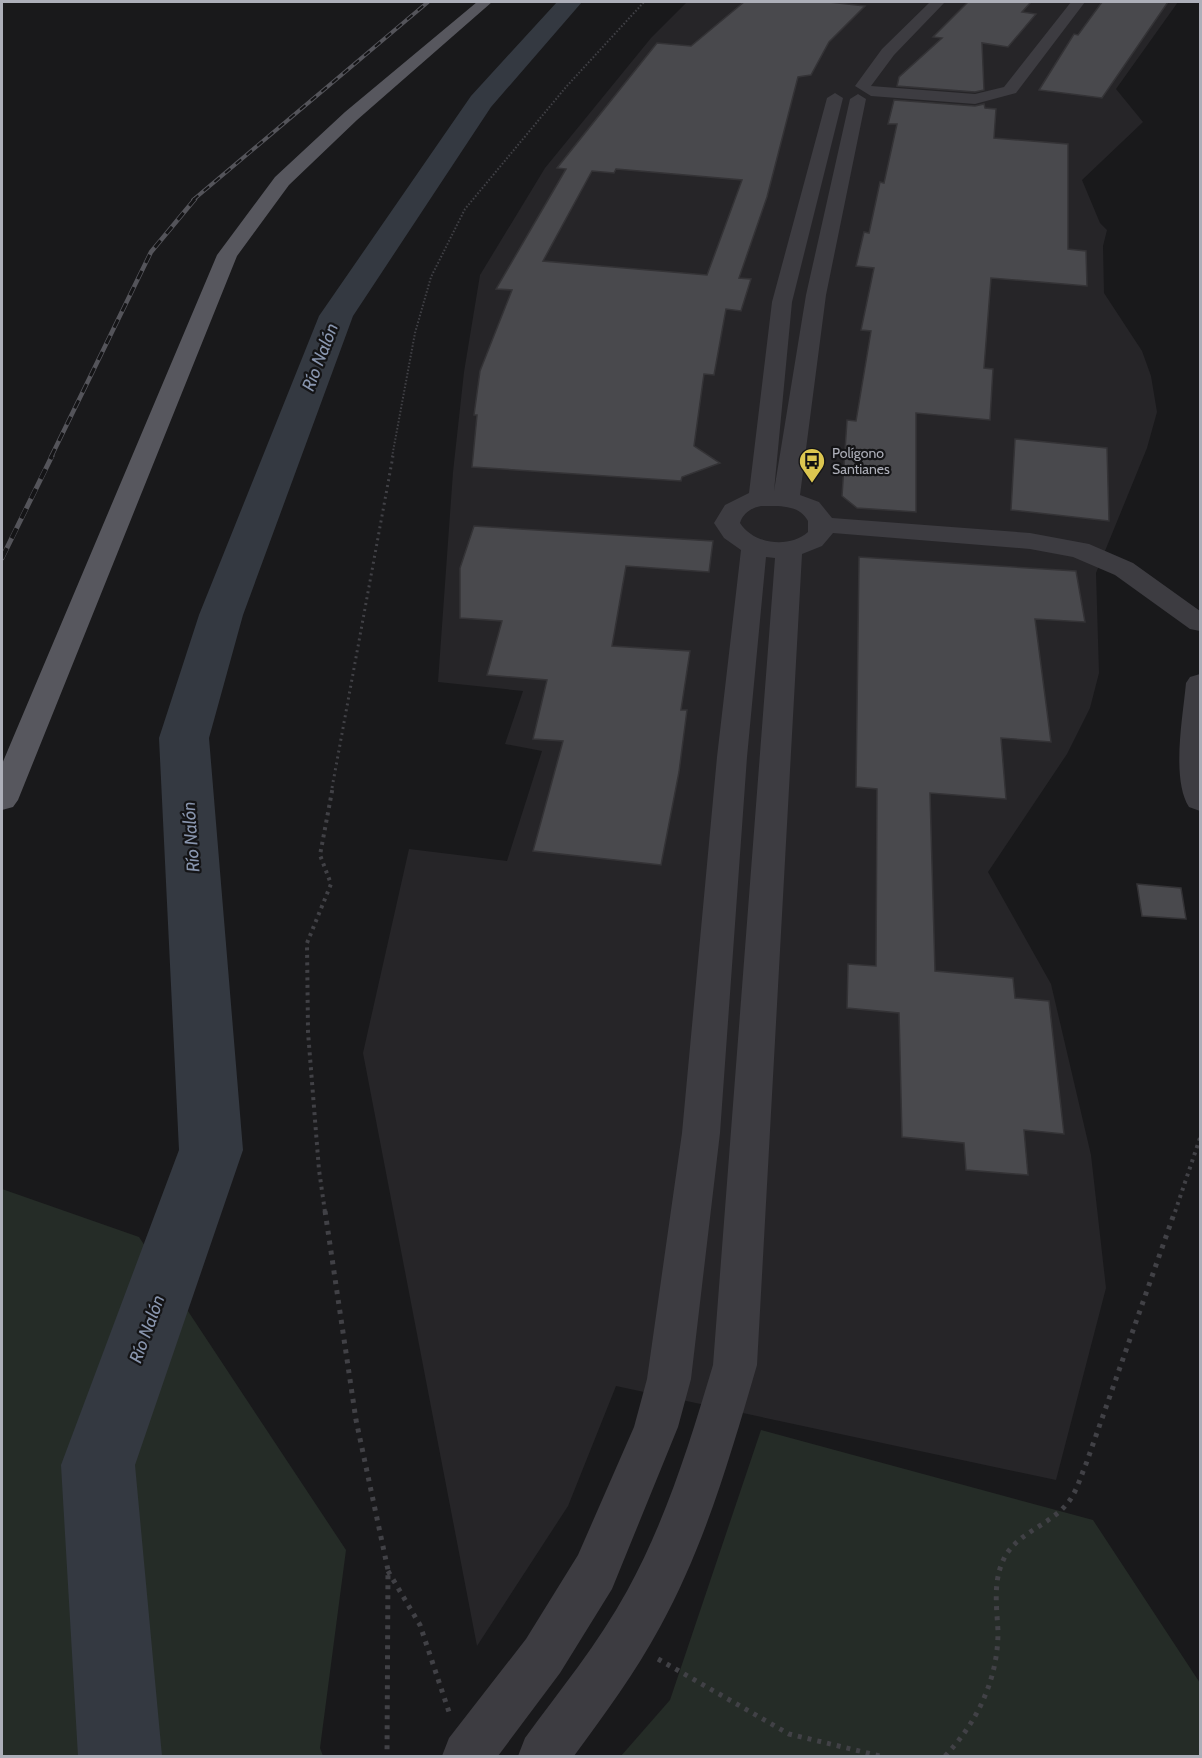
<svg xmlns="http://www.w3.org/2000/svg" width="1202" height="1758" font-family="Cabin,sans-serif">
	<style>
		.built { fill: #262528 }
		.green { fill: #252c27 }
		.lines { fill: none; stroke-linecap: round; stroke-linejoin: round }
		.river { fill: #343941; fill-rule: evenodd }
		.building { fill: #49494d; stroke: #343336; stroke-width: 1.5; fill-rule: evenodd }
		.path-far3 { stroke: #414146; stroke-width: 2; stroke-dasharray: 1.5 2; stroke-linecap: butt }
		.path-far2 { stroke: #414146; stroke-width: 3; stroke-dasharray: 2 4; stroke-linecap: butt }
		.path-far1 { stroke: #414146; stroke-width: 4; stroke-dasharray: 3 4.5; stroke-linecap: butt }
		.path { stroke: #414146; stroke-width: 5; stroke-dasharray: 4 6; stroke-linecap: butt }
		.minor { fill: #3d3c41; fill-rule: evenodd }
		.major { fill: #57575e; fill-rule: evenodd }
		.rail-far2-casing { stroke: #54545a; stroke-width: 4 }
		.rail-far1-casing { stroke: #54545a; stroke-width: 4.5 }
		.rail-casing { stroke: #54545a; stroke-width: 5 }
		.rail-far2 { stroke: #141416; stroke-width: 2; stroke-dasharray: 7; stroke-linecap: butt }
		.rail-far1 { stroke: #141416; stroke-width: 3; stroke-dasharray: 9; stroke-linecap: butt }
		.rail { stroke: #141416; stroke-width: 4; stroke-dasharray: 11; stroke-linecap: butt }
		.labels { text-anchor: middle; stroke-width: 4.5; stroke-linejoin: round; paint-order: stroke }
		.far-poi-label { font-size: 14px; fill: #adafb9; stroke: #141416; text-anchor: start }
		.water-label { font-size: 18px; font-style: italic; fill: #8996af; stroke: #141416 }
	</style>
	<rect width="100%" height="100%" fill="#19191b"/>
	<!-- built -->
	<path class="built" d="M687,2H1178L1116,89L1143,122L1082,180L1100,223L1107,230L1103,246L1104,293L1142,351L1151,376L1157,412L1147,448L1096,573L1099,673L1090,708L1067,754L988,872L1051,984L1091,1155L1106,1288L1056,1480L616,1386L568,1506L477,1646L363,1053L409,849L507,861L542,751L505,744L523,691L438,682L453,472L464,372L480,275L545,168L651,38Z"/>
	<!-- green -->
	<path class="green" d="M2,1189L139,1237L346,1550L320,1748L323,1756H2Z
		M761,1430L1093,1520L1200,1683V1756H621L670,1700Z"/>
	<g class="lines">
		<!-- river -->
		<path class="river" d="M557,2H582L491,107L353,316L243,615L209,738L243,1150L135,1465L162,1756H78L61,1465L179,1150L159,738L199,615L319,316L471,96Z"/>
	</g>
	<!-- building -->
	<path class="building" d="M744,2H829L865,6L829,42L811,75L798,77L767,197L739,278L751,279L741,311L726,309L714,375L704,374L694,446L720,463L682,477L681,481L472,467L477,415H474L480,371L512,290L496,289L566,169L557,168L657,43L691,46ZM616,169L742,180L707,275L543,261L592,171L614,173Z
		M968,2H1031L1022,12L1036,14L1008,47L982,43L984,90L975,92L897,86L899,77L942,38L933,37Z
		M1102,2H1168L1102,98L1039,90L1074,34L1078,35Z
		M894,100L975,106L984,104L985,108L996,109L994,138L1068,144V249L1086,251L1087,286L991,278L984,368L993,369L990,420L916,413V512L857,508L842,496L847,420L856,421L871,331L861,330L874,268L856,266L864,232L869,233L880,182L884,183L897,124H888Z
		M1015,439L1107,448L1109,521L1011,510Z
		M474,526L713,541L709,572L626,566L612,646L690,651L681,710H687L679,772L661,865L533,851L563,741L533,739L547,680L487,675L502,621L460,618V568Z
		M859,557L1076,571L1085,622L1035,619L1051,742L1001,738L1006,799L930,793L935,971L1013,978L1015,998L1049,1001L1064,1134L1024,1130L1028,1175L966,1170L964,1143L902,1137L899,1013L847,1008L848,964L876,966L877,789L856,787Z
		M1137,884L1181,888L1186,919L1142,916Z"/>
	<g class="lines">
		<!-- path-far3 -->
		<path class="path-far3" d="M392,457L415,333L431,277L465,209L566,87L644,2"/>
		<!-- path-far2 -->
		<path class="path-far2" d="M332,788L393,456"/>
		<!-- path-far1 -->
		<path class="path-far1" d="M325,1212L319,1170L308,1032L307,943L331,884L320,855L333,786
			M1175,1212L1200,1138"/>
		<!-- path -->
		<path class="path" d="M325,1211L356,1420L388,1570L387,1756
			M388,1571L420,1625L449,1712
			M658,1659L789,1734L880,1756
			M945,1756C977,1723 998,1679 998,1632C997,1609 993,1585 1002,1563C1013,1534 1047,1527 1066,1505C1076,1494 1080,1478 1086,1464L1175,1211"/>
		<!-- minor -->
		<path class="minor" d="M930,2H945L894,55L871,86L975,94L1004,87L1071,2H1085L1016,93L975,104L871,96L855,86L882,49Z
			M835,93L843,98L792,302L774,491L806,295L850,99L858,94L866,99L826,295L800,495L819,502L832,518L1030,533L1089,544L1133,563L1200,611V631L1190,629L1115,575L1073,557L1030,549L833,533L822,546L802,554L757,1365C731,1454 705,1545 660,1627C635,1673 605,1714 574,1756H518L525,1738C560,1690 598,1644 627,1591C666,1520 690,1442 713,1365L775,558L766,557L747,757L720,1133L691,1379L678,1427L612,1589L560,1673L498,1756H442L449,1738L526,1639L578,1555L634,1427L647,1379L682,1133L717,757L741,550L724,538L714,523L725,505L749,493L772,302L827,98ZM761,506C778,506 799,504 808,521V532C789,549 753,544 740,523C743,513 751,508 761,506Z
			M1200,674V811L1189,807C1171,779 1183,716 1186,683L1190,677Z"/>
		<!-- major -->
		<path class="major" d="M477,2H492L357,120L289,185L237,256L18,800L13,807L2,810V764L217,255L275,177L345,112Z"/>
		<!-- rail-far2 casing -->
		<g class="rail-far2-casing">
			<path id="rail-far2" d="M193,200L428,2"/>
		</g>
		<!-- rail-far1 casing -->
		<g class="rail-far1-casing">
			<path id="rail-far1" d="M51,457L151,252L195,199"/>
		</g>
		<!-- rail casing -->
		<g class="rail-casing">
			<path id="rail" d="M2,558L52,456"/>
		</g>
		<!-- rail-far2 -->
		<use href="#rail-far2" class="rail-far2"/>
		<!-- rail-far1 -->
		<use href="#rail-far1" class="rail-far1"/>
		<!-- rail -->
		<use href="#rail" class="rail"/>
	</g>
	<!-- icons -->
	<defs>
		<g id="bus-pin" transform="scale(1.35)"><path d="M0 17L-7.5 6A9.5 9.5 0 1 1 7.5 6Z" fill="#dcc650" stroke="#141416"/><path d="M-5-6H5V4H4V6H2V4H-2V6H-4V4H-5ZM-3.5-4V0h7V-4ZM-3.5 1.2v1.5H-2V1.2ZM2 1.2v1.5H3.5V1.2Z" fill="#111"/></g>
	</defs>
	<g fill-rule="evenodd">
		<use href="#bus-pin" x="812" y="461"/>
	</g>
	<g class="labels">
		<!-- far-poi labels -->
		<g class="far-poi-label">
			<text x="832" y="458">Polígono<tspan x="832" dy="16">Santianes</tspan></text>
		</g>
		<!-- water labels -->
		<g class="water-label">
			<text transform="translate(320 357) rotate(-69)" y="6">Río Nalón</text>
			<text transform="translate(191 837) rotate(-94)" y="6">Río Nalón</text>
			<text transform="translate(147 1329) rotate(-70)" y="6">Río Nalón</text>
		</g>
	</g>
	<!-- border -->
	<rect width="1202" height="1758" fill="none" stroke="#adafb9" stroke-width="6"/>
</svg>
